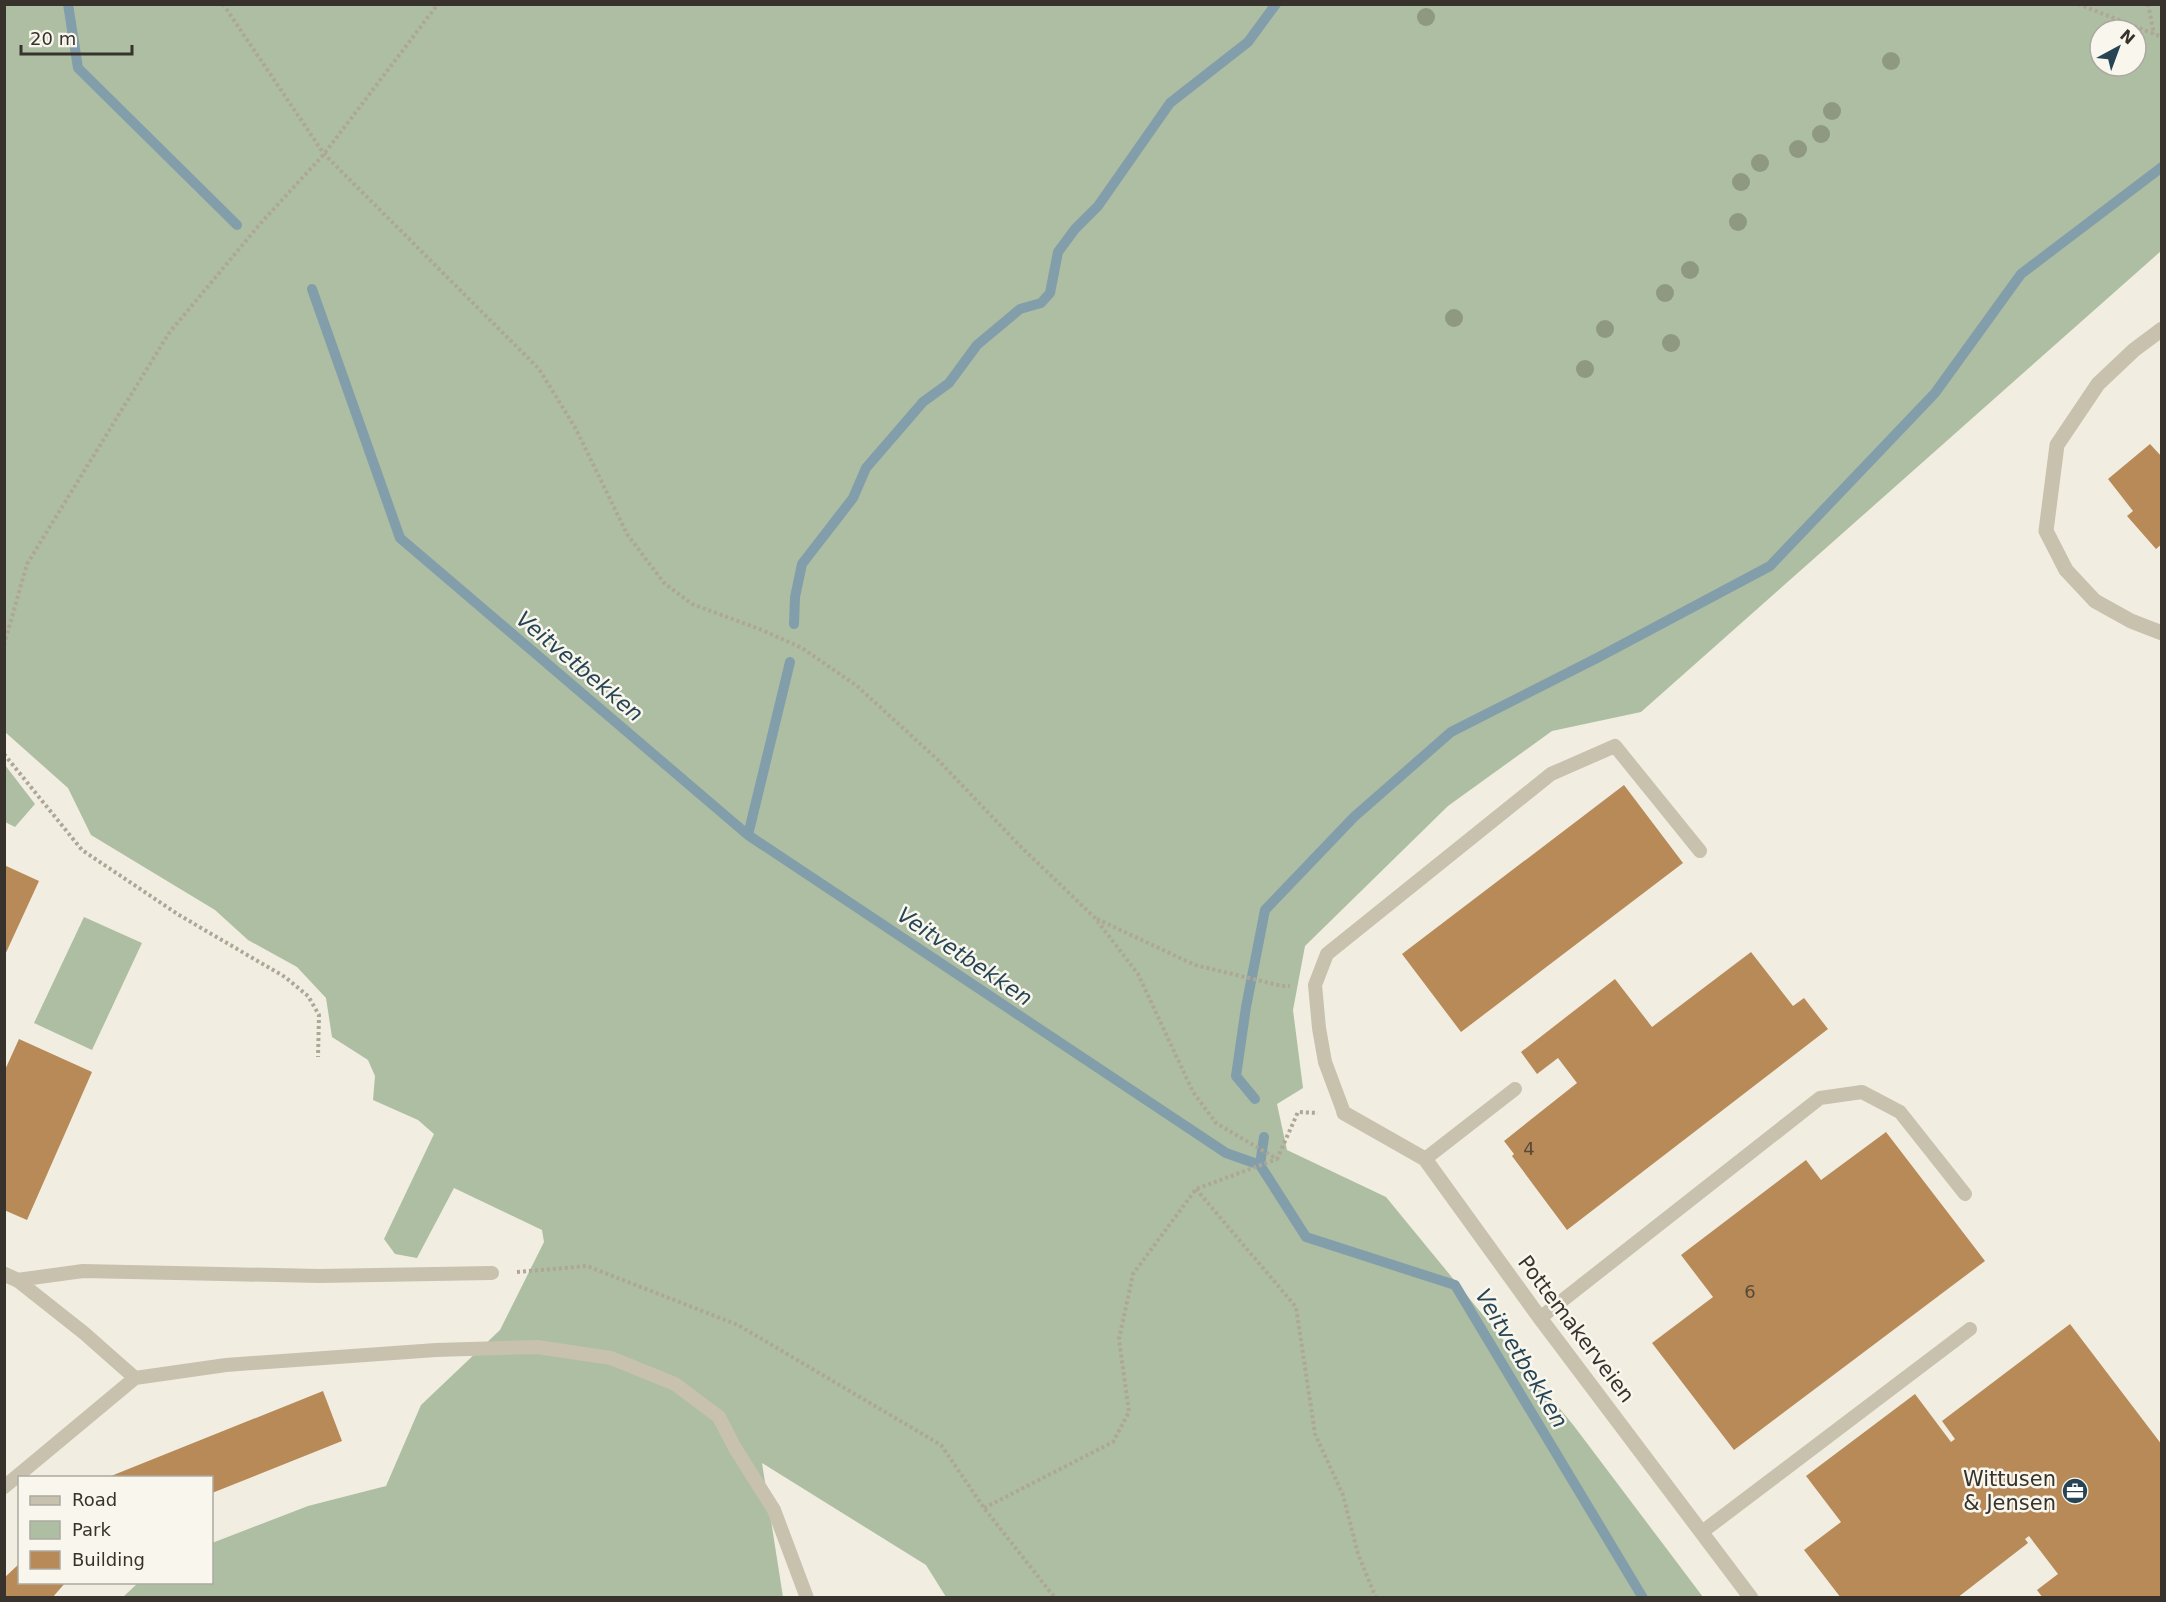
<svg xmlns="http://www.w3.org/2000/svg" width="2166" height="1602" font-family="'DejaVu Sans',sans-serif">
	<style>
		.green { fill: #adbea3; fill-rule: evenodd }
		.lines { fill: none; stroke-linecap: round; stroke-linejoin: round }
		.stream { stroke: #839eab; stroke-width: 10 }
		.building { fill: #b88a58 }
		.path { stroke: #afa795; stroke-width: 4; stroke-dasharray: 3 3; stroke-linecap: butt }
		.service { stroke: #c8c1ae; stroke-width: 14 }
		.minor { stroke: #c8c1ae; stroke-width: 15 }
		.tree { fill: #8f9981 }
		.labels { text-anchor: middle; stroke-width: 5; stroke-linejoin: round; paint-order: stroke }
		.number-label { font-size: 18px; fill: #574937 }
		.street-label { font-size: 21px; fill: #37332c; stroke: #f9f7ed }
		.poi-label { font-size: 21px; fill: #37332c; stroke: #f9f7ed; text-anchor: end }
		.water-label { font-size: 22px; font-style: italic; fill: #264454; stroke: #f9f7ed }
	</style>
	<rect width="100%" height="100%" fill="#f1eee1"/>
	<!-- green -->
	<path class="green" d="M5,5H2161V251L1641,712L1552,731L1448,806L1305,946L1293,1010L1303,1088L1277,1104L1287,1150L1386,1197L1574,1426L1703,1597H946L926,1565L762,1463L783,1597H123L138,1583L212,1582V1543L308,1506L386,1486L421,1405L500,1330L544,1242L542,1230L454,1188L417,1258L395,1254L384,1239L434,1134L418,1120L373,1100L375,1076L368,1060L332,1037L326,998L297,967L248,940L215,910L91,835L68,788L5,732ZM2100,30H2136V66H2100Z
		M5,765L35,804L15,827L5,822Z
		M84,917L142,943L92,1050L34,1023Z"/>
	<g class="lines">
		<!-- stream -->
		<path class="stream" d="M68,4L78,68L237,225
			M312,289L400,538L748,835L1226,1153L1260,1165L1306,1237L1455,1285L1643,1598
			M794,624L795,597L802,564L853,498L866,468L923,402L949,383L977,345L1020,309L1041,303L1050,293L1058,252L1075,229L1098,206L1170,103L1248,42L1276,4
			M748,835L790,662
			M1255,1099L1236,1076L1246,1007L1265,910L1354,817L1451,732L1599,657L1770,566L1935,393L2021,274L2162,167
			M1260,1165L1264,1137"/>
	</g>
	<!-- building -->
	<path class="building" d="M2150,444L2162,457V544L2156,549L2127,516L2133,511L2108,479Z
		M1624,785L1683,863L1461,1032L1402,954Z
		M4,865L39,881L4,957Z
		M1751,952L1793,1006L1804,998L1828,1029L1567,1230L1512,1156L1514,1154L1504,1141L1577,1083L1558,1058L1537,1074L1521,1052L1615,979L1652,1027Z
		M19,1039L92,1072L27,1220L4,1210V1072Z
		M1886,1132L1985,1261L1734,1450L1652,1343L1713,1297L1681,1255L1806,1160L1821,1180Z
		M2070,1324L2162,1445V1598H2043L2037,1590L2058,1574L2029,1536L2025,1539L2028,1543L1957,1598H1841L1804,1550L1841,1522L1806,1476L1915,1394L1951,1442L1955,1439L1942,1421Z
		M323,1391L342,1441L212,1493V1478H106Z
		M20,1563V1582H66L52,1598H4V1578Z"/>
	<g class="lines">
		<!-- path -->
		<path class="path" d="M223,4L324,154L539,369L576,429L627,534L664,583L692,604L762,630L802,648L857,686L938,760L1019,845L1095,918L1138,974L1193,1092L1216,1123L1277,1159L1298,1112L1318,1113
			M2078,4L2162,37
			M2148,4L2154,34
			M4,645L27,564L169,333L260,224L324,154L438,4
			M4,754L82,850L179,915L285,977L308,996L319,1015L318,1057
			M1097,919L1195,965L1282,986H1290
			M1196,1189L1296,1307L1315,1434L1343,1495L1358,1554L1376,1598
			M517,1272L587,1266L738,1325L941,1445L984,1508L1055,1598
			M984,1508L1113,1442L1129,1412L1119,1339L1133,1274L1196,1189L1277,1159"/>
		<!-- service -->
		<path class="service" d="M1344,1113L1325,1062L1319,1028L1315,985L1327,954L1551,774L1615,746L1700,851
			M1425,1159L1515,1089
			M17,1280L83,1271L319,1276L492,1273
			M17,1280L84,1333L135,1378
			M1540,1318L1820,1098L1862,1092L1900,1112L1965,1194
			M4,1487L135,1378L226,1365L436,1350L537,1347L611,1358L675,1384L719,1417L735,1448L774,1510L807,1598
			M1702,1532L1970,1329"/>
		<!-- minor -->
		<path class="minor" d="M2162,329L2134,350L2098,384L2057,445L2046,531L2066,570L2095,601L2131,621L2162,633
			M1344,1113L1425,1159L1540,1318L1751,1598
			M4,1274L17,1280"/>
	</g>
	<!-- trees -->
	<g class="tree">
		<circle cx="1426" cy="17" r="9"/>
		<circle cx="1891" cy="61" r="9"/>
		<circle cx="1832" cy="111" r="9"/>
		<circle cx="1821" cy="134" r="9"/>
		<circle cx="1798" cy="149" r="9"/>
		<circle cx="1760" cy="163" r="9"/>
		<circle cx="1741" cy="182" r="9"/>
		<circle cx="1738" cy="222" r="9"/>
		<circle cx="1690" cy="270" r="9"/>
		<circle cx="1665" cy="293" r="9"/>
		<circle cx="1454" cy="318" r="9"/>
		<circle cx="1605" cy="329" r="9"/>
		<circle cx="1671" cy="343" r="9"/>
		<circle cx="1585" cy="369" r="9"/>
	</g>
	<!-- icons -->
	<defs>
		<g id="office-disc" transform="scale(1.35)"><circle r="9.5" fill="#264454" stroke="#f9f7ed"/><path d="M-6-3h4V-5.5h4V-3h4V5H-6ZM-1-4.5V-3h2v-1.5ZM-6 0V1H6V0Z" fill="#fff"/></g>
	</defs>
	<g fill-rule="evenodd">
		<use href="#office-disc" x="2075" y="1491"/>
	</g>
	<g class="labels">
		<!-- number labels -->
		<g class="number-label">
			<text x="1529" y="1155">4</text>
			<text x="1750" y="1298">6</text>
		</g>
		<!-- street labels -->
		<g class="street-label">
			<text transform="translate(1576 1329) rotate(53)" y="7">Pottemakerveien</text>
		</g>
		<!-- poi labels -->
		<g class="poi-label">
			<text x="2056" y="1486">Wittusen<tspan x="2056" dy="24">&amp; Jensen</tspan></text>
		</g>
		<!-- water labels -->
		<g class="water-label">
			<text transform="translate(580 666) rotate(40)" y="8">Veitvetbekken</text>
			<text transform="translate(965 956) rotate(34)" y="8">Veitvetbekken</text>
			<text transform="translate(1522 1358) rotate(59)" y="8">Veitvetbekken</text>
		</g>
	</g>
	<!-- border -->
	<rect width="2166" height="1602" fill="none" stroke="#37332c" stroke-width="12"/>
	<!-- legend -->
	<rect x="18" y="1476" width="195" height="108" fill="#f9f7ed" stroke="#aba9a0" stroke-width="1.5"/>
	<rect x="30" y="1496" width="30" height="9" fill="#c8c1ae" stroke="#aba9a0" stroke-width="1.5"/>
	<text x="72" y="1506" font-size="18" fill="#37332c">Road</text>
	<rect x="30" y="1521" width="30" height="18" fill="#adbea3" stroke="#aba9a0" stroke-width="1.5"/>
	<text x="72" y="1536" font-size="18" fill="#37332c">Park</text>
	<rect x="30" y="1551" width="30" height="18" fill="#b88a58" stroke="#aba9a0" stroke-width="1.5"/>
	<text x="72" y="1566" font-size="18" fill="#37332c">Building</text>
	<!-- north arrow -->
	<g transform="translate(2118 48) rotate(41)"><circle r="28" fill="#f9f7ed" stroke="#aba9a0" stroke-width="1.5"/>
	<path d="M0-4.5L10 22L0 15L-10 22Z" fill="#264454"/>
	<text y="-9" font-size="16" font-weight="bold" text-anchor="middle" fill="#37332c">N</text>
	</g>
	<!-- scale -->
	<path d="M21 45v9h111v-9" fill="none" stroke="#37332c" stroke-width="3"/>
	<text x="30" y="45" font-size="18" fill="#37332c" stroke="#f9f7ed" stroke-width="4.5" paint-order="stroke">20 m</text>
</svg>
